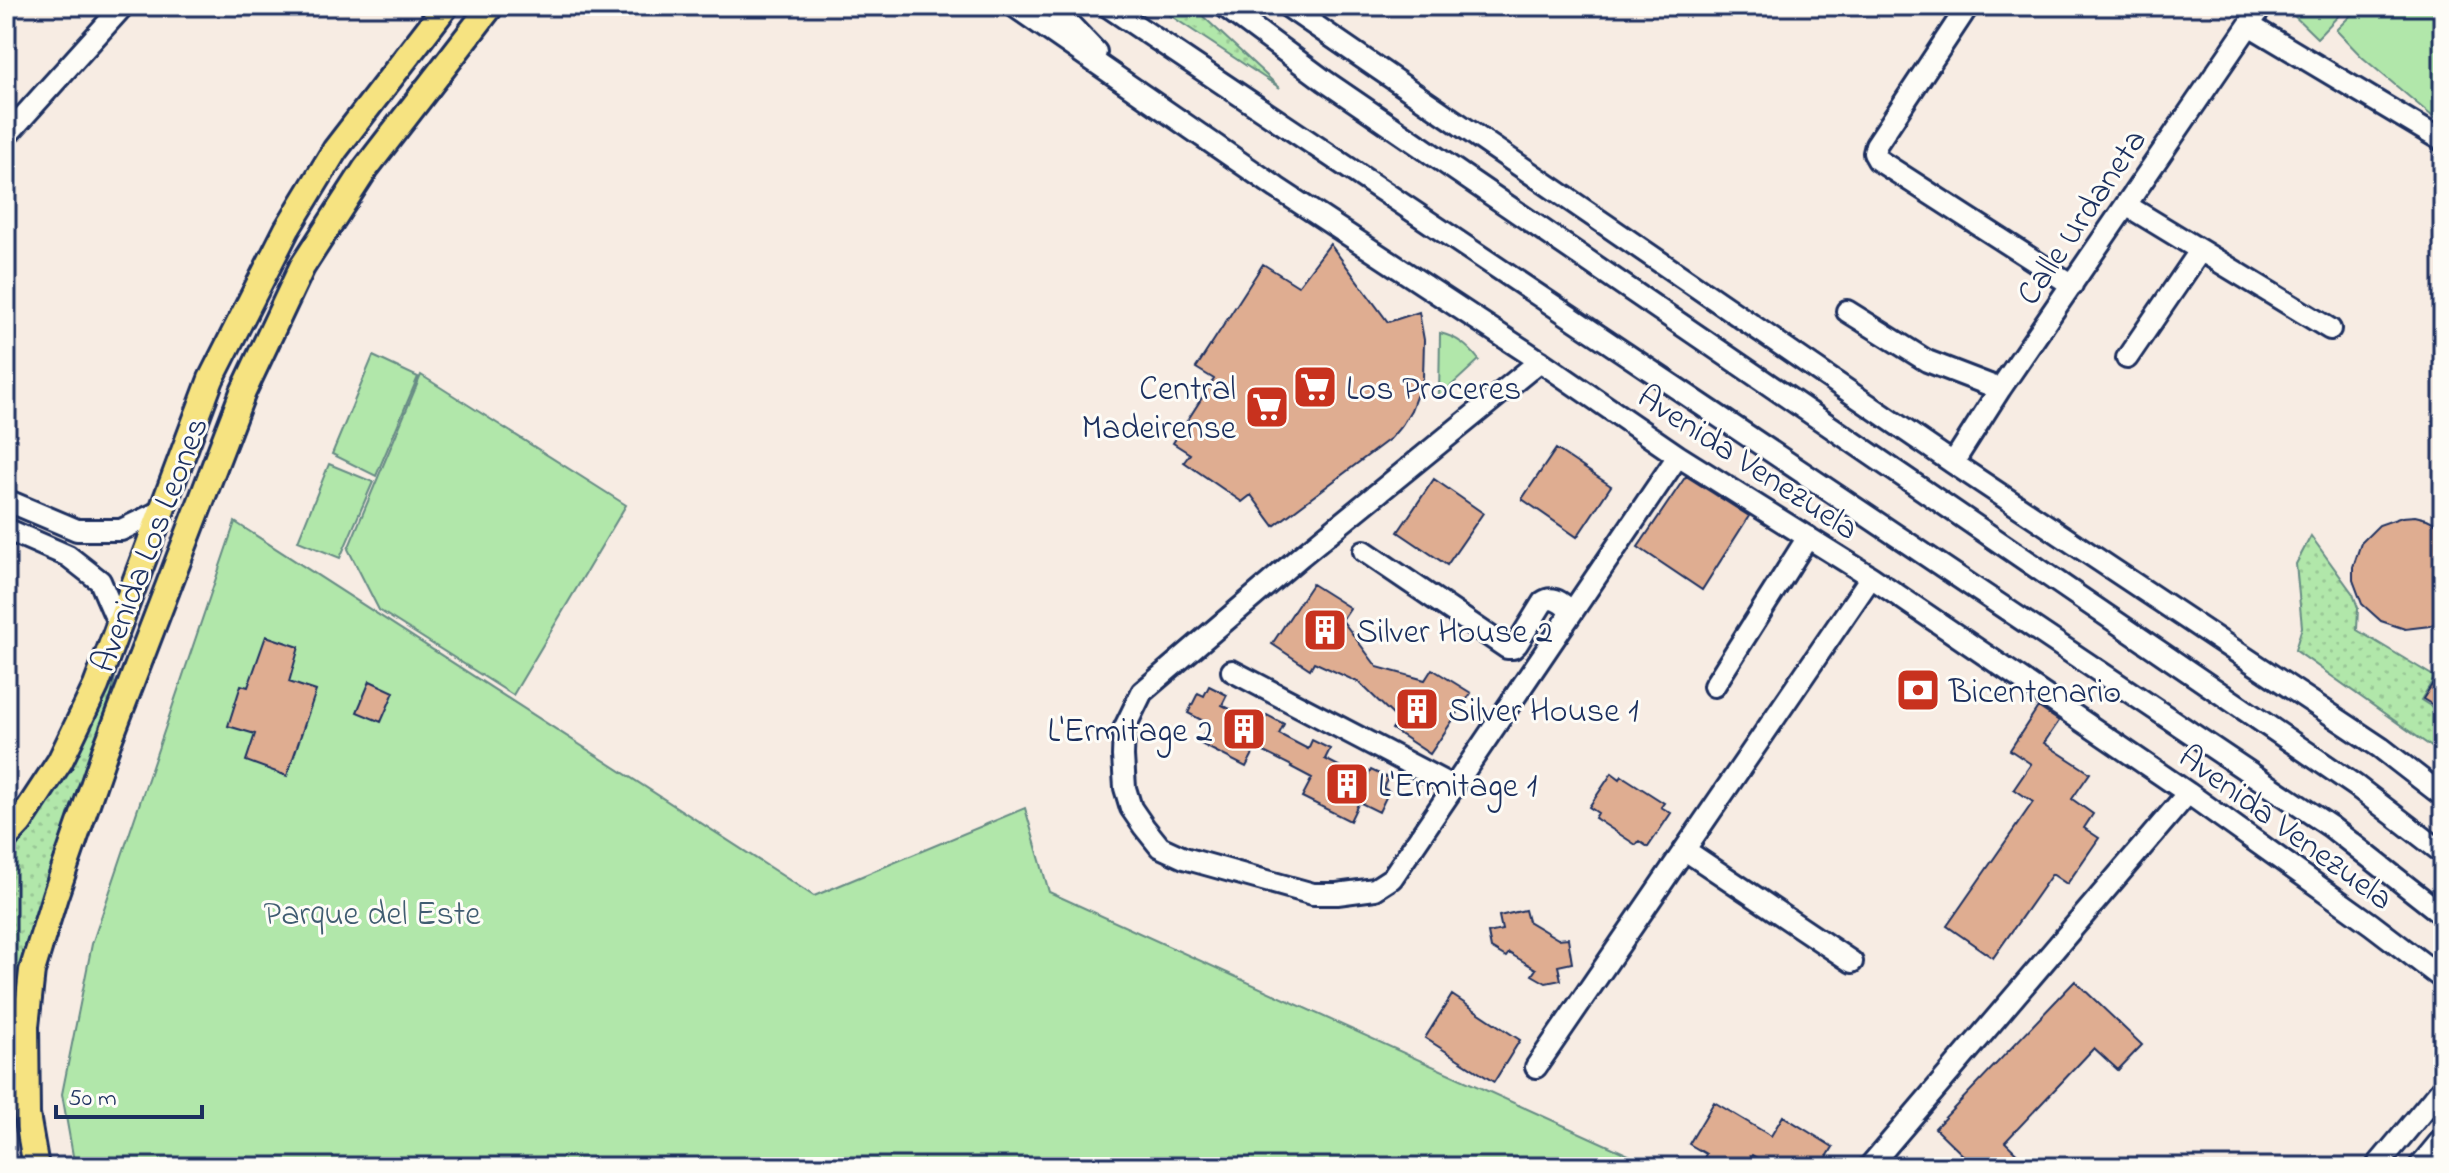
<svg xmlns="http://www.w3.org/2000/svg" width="2449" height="1173" font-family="'Indie Flower',sans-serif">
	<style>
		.green { fill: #b1e7aa; stroke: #668b84; stroke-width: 2 }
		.garden { fill: url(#garden-dots); stroke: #668b84; stroke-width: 2 }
		.building { fill: #dfad91; stroke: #1b2f5e; stroke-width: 2 }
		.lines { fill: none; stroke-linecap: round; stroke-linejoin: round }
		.minor-casing { stroke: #1b2f5e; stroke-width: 26 }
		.major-casing { stroke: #1b2f5e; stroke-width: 30 }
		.minor { stroke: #fdfcf7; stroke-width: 20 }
		.major { stroke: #f6e381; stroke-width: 24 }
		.labels { text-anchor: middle; stroke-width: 6; stroke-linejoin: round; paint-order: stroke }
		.street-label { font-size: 34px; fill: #1b2f5e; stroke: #fdfcf7 }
		.poi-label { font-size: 34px; fill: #1b2f5e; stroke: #fdfcf7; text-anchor: start }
		.park-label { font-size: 34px; fill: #405d71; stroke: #fdfcf7 }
	</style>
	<defs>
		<pattern id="garden-dots" width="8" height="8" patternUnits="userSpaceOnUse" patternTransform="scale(2)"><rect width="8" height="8" fill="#b1e7aa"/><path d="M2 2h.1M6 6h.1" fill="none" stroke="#98c695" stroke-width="1.8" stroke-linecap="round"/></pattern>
	</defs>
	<rect width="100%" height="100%" fill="#f7ece3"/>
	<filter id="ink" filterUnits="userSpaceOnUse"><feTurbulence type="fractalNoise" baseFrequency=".0125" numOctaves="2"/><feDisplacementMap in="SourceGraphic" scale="16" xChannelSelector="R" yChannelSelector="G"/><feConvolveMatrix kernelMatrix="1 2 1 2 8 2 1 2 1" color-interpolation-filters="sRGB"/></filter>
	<g filter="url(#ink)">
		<!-- green -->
		<path class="green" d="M2284,6H2342L2345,9L2317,38Z
			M2360,6H2443V121L2433,117L2362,57L2336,30Z
			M1440,333C1457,337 1468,346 1479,360L1439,397Z
			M373,356L418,377L376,476L332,454Z
			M421,375L626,505L513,695L379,610L348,549Z
			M329,464L373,482L340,558L298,541Z
			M235,522L814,896L1025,808L1049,892L1655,1167H75L62,1094L92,944Z"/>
		<!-- garden -->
		<path class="garden" d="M1156,6H1192L1280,88Z
			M2311,536L2353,594L2358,608L2357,630L2435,677L2421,700L2443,714V755L2295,650L2302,627L2296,564Z
			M116,671L110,704L46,893L11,1036L6,1030V856L71,769Z"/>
		<!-- building -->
		<path class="building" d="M1330,244L1388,322L1419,312L1424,340L1423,378L1411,410L1402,425L1391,438L1274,526L1251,495L1242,502L1184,462L1190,454L1173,443L1214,379L1196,368L1263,264L1298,286Z
			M1556,449L1611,486L1577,537L1522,499Z
			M1686,476L1749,516L1702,590L1638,547Z
			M1434,479L1483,513L1447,565L1398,532Z
			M2415,516L2427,519L2443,527V619L2430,626L2405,629L2381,621L2362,604L2353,580V567L2361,543L2379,525L2402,517Z
			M1312,584L1350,608L1342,620L1377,667L1425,680L1432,669L1471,693L1430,754L1392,729L1398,720L1360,683L1314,662L1310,669L1272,644Z
			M266,636L299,647L289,682L316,691L287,776L246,761L255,734L228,726L241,685L248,687Z
			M2443,667V711L2423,699Z
			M370,681L394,692L381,722L357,712Z
			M1209,686L1227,695L1222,705L1262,725L1267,715L1284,724L1279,734L1308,749L1312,740L1330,749L1325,759L1366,780L1371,770L1388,778L1383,788L1389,791L1379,812L1359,802L1350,821L1302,797L1312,778L1291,767L1292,766L1256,748L1246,767L1199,743L1209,724L1188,713L1198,693L1204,696Z
			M2038,707L2059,721L2044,743L2090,773L2072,799L2093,814L2084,828L2099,838L2067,884L2052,874L1993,958L1947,926L2033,802L2014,789L2031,764L2010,750Z
			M1612,773L1620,779L1622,776L1664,803L1661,807L1671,813L1648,847L1639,841L1636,845L1595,818L1598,813L1589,807Z
			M1525,910L1528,921L1558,939L1568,938L1572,963L1558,966L1561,980L1546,983L1532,975L1536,969L1509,953L1506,957L1491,948L1488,933L1502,930L1499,916Z
			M2075,981L2142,1045L2118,1070L2094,1048L2005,1142L2031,1167H1975L1935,1128Z
			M1452,995L1520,1040L1494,1082L1425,1038Z
			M1714,1102L1771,1136L1783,1116L1833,1147L1821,1167H1773L1752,1155L1744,1167H1718L1704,1158L1706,1154L1689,1144Z"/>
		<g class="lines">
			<!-- minor casing -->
			<g class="minor-casing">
				<path id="minor" d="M1014,6L1277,188L1540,361L1678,456L1871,577L2188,793L2371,924L2443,979
					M1052,6L1096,52
					M1107,6L2331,827L2443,915
					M1224,6L1325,81L2356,786L2443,853
					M1287,6L1953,463L2381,748L2443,796
					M1968,6L1876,145L1874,153L1878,160L2072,285
					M2249,25L2443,141
					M6,136L123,6
					M2126,205L2330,329
					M1847,311L1927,361L2000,389
					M2127,358L2200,251
					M1540,361L1301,556L1142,692L1124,729L1123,756L1125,788L1131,808L1144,827L1160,847L1184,858L1313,894H1337L1375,889L1392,878L1678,456
					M1953,463L2000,389L2262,6
					M6,500L77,530H121L161,511
					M6,529L68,556L100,581L119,625
					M1364,551L1507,648H1513L1517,644L1543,602C1554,594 1563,605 1572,611
					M1232,671L1452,786
					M1714,686L1808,537
					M1685,850L1852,962
					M1536,1067L1871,577
					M1869,1167L2188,793
					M2376,1167L2443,1087
					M2419,1167L2443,1138"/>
			</g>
			<!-- major casing -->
			<g class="major-casing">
				<path id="major" d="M6,837L20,822L60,761L96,686L211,379L287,229L335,150L446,6
					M6,1063L21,1101
					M36,1167L27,1115L26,1026L32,971L55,896L105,751L243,392L302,267L366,168L491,6"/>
			</g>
			<!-- minor -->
			<use href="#minor" class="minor"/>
			<!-- major -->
			<use href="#major" class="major"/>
		</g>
	</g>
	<!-- icons -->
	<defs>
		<g id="supermarket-square" transform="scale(2.3)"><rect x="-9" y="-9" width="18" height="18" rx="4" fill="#c8321e" stroke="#fdfcf7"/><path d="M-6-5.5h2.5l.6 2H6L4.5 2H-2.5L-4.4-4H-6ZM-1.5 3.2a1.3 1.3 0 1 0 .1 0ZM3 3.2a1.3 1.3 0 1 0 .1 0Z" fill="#fff"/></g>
		<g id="building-square" transform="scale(2.3)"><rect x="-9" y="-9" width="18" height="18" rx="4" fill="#c8321e" stroke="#fdfcf7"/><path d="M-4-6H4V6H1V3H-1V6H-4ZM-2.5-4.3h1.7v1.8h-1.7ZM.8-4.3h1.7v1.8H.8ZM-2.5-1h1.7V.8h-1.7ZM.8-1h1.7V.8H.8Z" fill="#fff"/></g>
		<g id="bank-square" transform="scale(2.3)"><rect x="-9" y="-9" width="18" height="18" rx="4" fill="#c8321e" stroke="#fdfcf7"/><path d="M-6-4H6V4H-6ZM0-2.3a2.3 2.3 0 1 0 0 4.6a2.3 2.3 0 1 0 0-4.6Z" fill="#fff"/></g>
	</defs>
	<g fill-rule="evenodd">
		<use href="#supermarket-square" x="1315" y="387"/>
		<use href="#supermarket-square" x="1267" y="407"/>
		<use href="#building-square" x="1325" y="630"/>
		<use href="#bank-square" x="1918" y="690"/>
		<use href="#building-square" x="1417" y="709"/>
		<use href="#building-square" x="1244" y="729"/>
		<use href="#building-square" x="1347" y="784"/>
	</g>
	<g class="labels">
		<!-- street labels -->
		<g class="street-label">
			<text transform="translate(2080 216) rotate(-56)" y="12">Calle Urdaneta</text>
			<text transform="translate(1749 461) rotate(33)" y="12">Avenida Venezuela</text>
			<text transform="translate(148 544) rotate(-69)" y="12">Avenida Los Leones</text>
			<text transform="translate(2287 826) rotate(36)" y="12">Avenida Venezuela</text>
		</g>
		<!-- poi labels -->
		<g class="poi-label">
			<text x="1236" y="399" text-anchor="end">Central<tspan x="1236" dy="39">Madeirense</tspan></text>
			<text x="1346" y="399">Los Proceres</text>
			<text x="1356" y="642">Silver House 2</text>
			<text x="1949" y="702">Bicentenario</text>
			<text x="1448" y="721">Silver House 1</text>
			<text x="1213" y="741" text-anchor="end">L'Ermitage 2</text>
			<text x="1378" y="796">L'Ermitage 1</text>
		</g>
		<!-- park labels -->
		<g class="park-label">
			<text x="372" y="924">Parque del Este</text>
		</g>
	</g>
	<!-- margin -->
	<rect width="2449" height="1173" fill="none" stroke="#fdfcf7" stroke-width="32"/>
	<rect x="16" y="16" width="2417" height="1141" fill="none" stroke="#1b2f5e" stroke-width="3" filter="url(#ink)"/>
	<!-- scale -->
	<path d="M56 1105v12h146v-12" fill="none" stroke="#1b2f5e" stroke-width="4"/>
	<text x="68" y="1105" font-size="24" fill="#1b2f5e" stroke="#fdfcf7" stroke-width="6" paint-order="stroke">50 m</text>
</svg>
